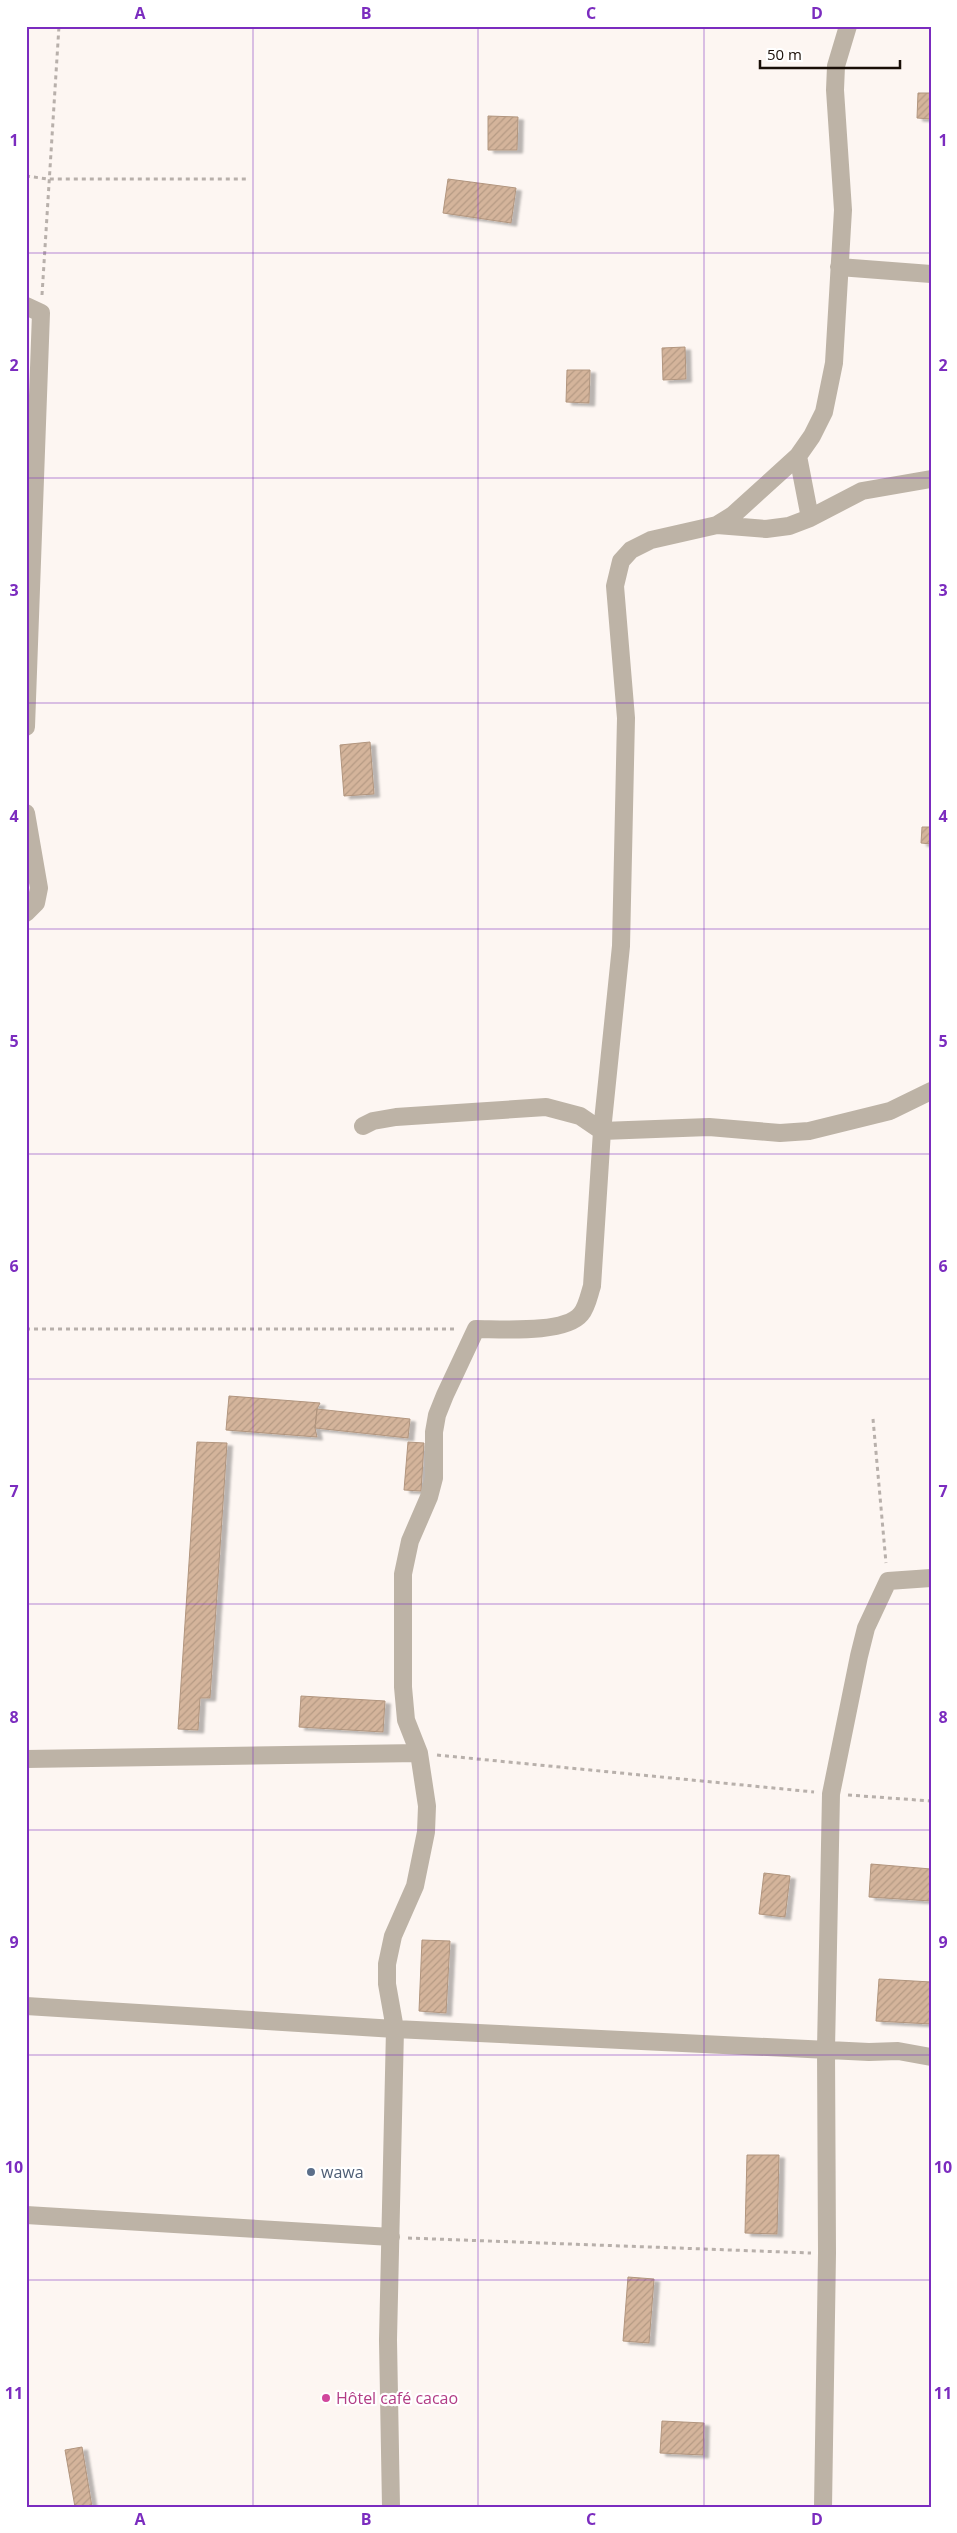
<svg xmlns="http://www.w3.org/2000/svg" width="957" height="2533" font-family="'Open Sans',sans-serif">
	<style>
		.building { fill: url(#building-hatch); stroke: #b1957e; filter: url(#shadow) }
		.lines { fill: none; stroke-linecap: round; stroke-linejoin: round }
		.path { stroke: #b8b0ab; stroke-width: 3; stroke-dasharray: 4 4; stroke-linecap: butt }
		.minor { stroke: #bdb3a6; stroke-width: 18 }
		.grid { fill: none; stroke: #7b2cbf; stroke-width: 1; stroke-opacity: 0.55 }
		.service-dot { fill: #5c6f8a; stroke: #fff; stroke-width: 2 }
		.hotel-dot { fill: #d1479c; stroke: #fff; stroke-width: 2 }
		.labels { text-anchor: middle; stroke-width: 4.5; stroke-linejoin: round; paint-order: stroke }
		.service-label { font-size: 16px; fill: #4e5e75; stroke: #fff; text-anchor: start }
		.hotel-label { font-size: 16px; fill: #b23c85; stroke: #fff; text-anchor: start }
		.neatline { fill: none; stroke: #7b2cbf; stroke-width: 2 }
		.grid-label { font-size: 16px; text-anchor: middle; font-weight: bold; fill: #7b2cbf }
	</style>
	<defs>
		<pattern id="building-hatch" width="6" height="6" patternUnits="userSpaceOnUse" patternTransform="scale(1.25)"><rect width="6" height="6" fill="#d4b49b"/><path d="M-1 1l2-2M0 6l6-6M5 7l2-2" fill="none" stroke="#b59a84"/></pattern>
		<filter id="shadow"><feDropShadow dx="5.5" dy="3" stdDeviation="1" flood-color="#0004"/></filter>
	</defs>
	<rect width="100%" height="100%" fill="#fdf6f2"/>
	<!-- building -->
	<path class="building" d="M918,93H931V119L917,118Z
		M488,116L518,117L517,150H488Z
		M448,179L516,188L511,223L443,213Z
		M685,347L686,379L663,380L662,348Z
		M567,370H590L589,403L566,402Z
		M370,742L374,794L344,796L340,745Z
		M922,827H931V844L921,843Z
		M229,1396L320,1403L317,1409L315,1428L317,1437L226,1430Z
		M317,1409L410,1419L408,1438L315,1428Z
		M197,1442L227,1443L210,1698H200L198,1730L178,1729Z
		M408,1442L424,1443L421,1491L404,1490Z
		M301,1696L385,1701L383,1732L299,1727Z
		M871,1864L931,1869V1901L869,1897Z
		M764,1873L790,1876L785,1917L759,1914Z
		M422,1940L450,1941L446,2013L419,2011Z
		M879,1979L931,1982V2024L876,2021Z
		M747,2155H779L777,2234L745,2233Z
		M628,2277L654,2279L649,2343L623,2341Z
		M662,2421L704,2423L703,2455L660,2453Z
		M82,2447L92,2507H75L65,2450Z"/>
	<g class="lines">
		<!-- path -->
		<path class="path" d="M26,176L48,179H248
			M42,295L59,26
			M26,1329H458
			M873,1419L886,1563
			M437,1755L814,1792
			M848,1795L931,1801
			M408,2238L811,2253"/>
		<!-- minor -->
		<path class="minor" d="M839,267L931,274
			M26,306L41,313L26,727
			M798,456L810,518
			M717,525L766,529L789,526L810,518L862,491L931,479
			M26,813L39,888L36,903L26,913
			M363,1126L373,1121L396,1117L546,1107L580,1116L602,1131L709,1127L780,1133L809,1131L890,1111L931,1091
			M26,1759L419,1753
			M26,2006L395,2029L869,2052L898,2051L931,2057
			M26,2215L391,2237
			M391,2507L388,2340L395,2029L387,1984V1964L393,1936L415,1886L426,1832L427,1806L419,1753L406,1720L403,1687V1574L410,1541L429,1497L434,1478V1432L437,1415L445,1395L476,1329C501,1329 565,1334 581,1314C587,1307 589,1295 592,1286L602,1131L621,946L626,718L615,586L621,561L631,550L651,540L717,525L733,515L798,456L812,436L824,412L834,363L843,210L835,90L836,66L848,26
			M823,2507L827,2253L826,2049L831,1794L859,1656L866,1628L888,1581L931,1578"/>
	</g>
	<!-- grid -->
	<path class="grid" d="M253,26V2507M478,26V2507M704,26V2507M26,253H931M26,478H931M26,703H931M26,929H931M26,1154H931M26,1379H931M26,1604H931M26,1830H931M26,2055H931M26,2280H931"/>
	<!-- markers -->
	<circle class="service-dot" cx="311" cy="2172" r="5"/>
	<circle class="hotel-dot" cx="326" cy="2398" r="5"/>
	<g class="labels">
		<!-- service labels -->
		<g class="service-label">
			<text x="321" y="2178">wawa</text>
		</g>
		<!-- hotel labels -->
		<g class="hotel-label">
			<text x="336" y="2404">Hôtel café cacao</text>
		</g>
	</g>
	<!-- border -->
	<rect width="957" height="2533" fill="none" stroke="#ffffff" stroke-width="55"/>
	<!-- scale -->
	<path d="M760 60v8h140v-8" fill="none" stroke="#190e07" stroke-width="2.5"/>
	<text x="767" y="60" font-size="15" fill="#190e07" stroke="#ffffff" stroke-width="4" paint-order="stroke">50 m</text>
	<rect x="28" y="28" width="902" height="2478" class="neatline"/>
	<g class="grid-label">
		<text x="140" y="19">A</text>
		<text x="366" y="19">B</text>
		<text x="591" y="19">C</text>
		<text x="817" y="19">D</text>
		<text x="14" y="146">1</text>
		<text x="943" y="146">1</text>
		<text x="14" y="371">2</text>
		<text x="943" y="371">2</text>
		<text x="14" y="596">3</text>
		<text x="943" y="596">3</text>
		<text x="14" y="822">4</text>
		<text x="943" y="822">4</text>
		<text x="14" y="1047">5</text>
		<text x="943" y="1047">5</text>
		<text x="14" y="1272">6</text>
		<text x="943" y="1272">6</text>
		<text x="14" y="1497">7</text>
		<text x="943" y="1497">7</text>
		<text x="14" y="1723">8</text>
		<text x="943" y="1723">8</text>
		<text x="14" y="1948">9</text>
		<text x="943" y="1948">9</text>
		<text x="14" y="2173">10</text>
		<text x="943" y="2173">10</text>
		<text x="14" y="2399">11</text>
		<text x="943" y="2399">11</text>
		<text x="140" y="2525">A</text>
		<text x="366" y="2525">B</text>
		<text x="591" y="2525">C</text>
		<text x="817" y="2525">D</text>
	</g>
</svg>
